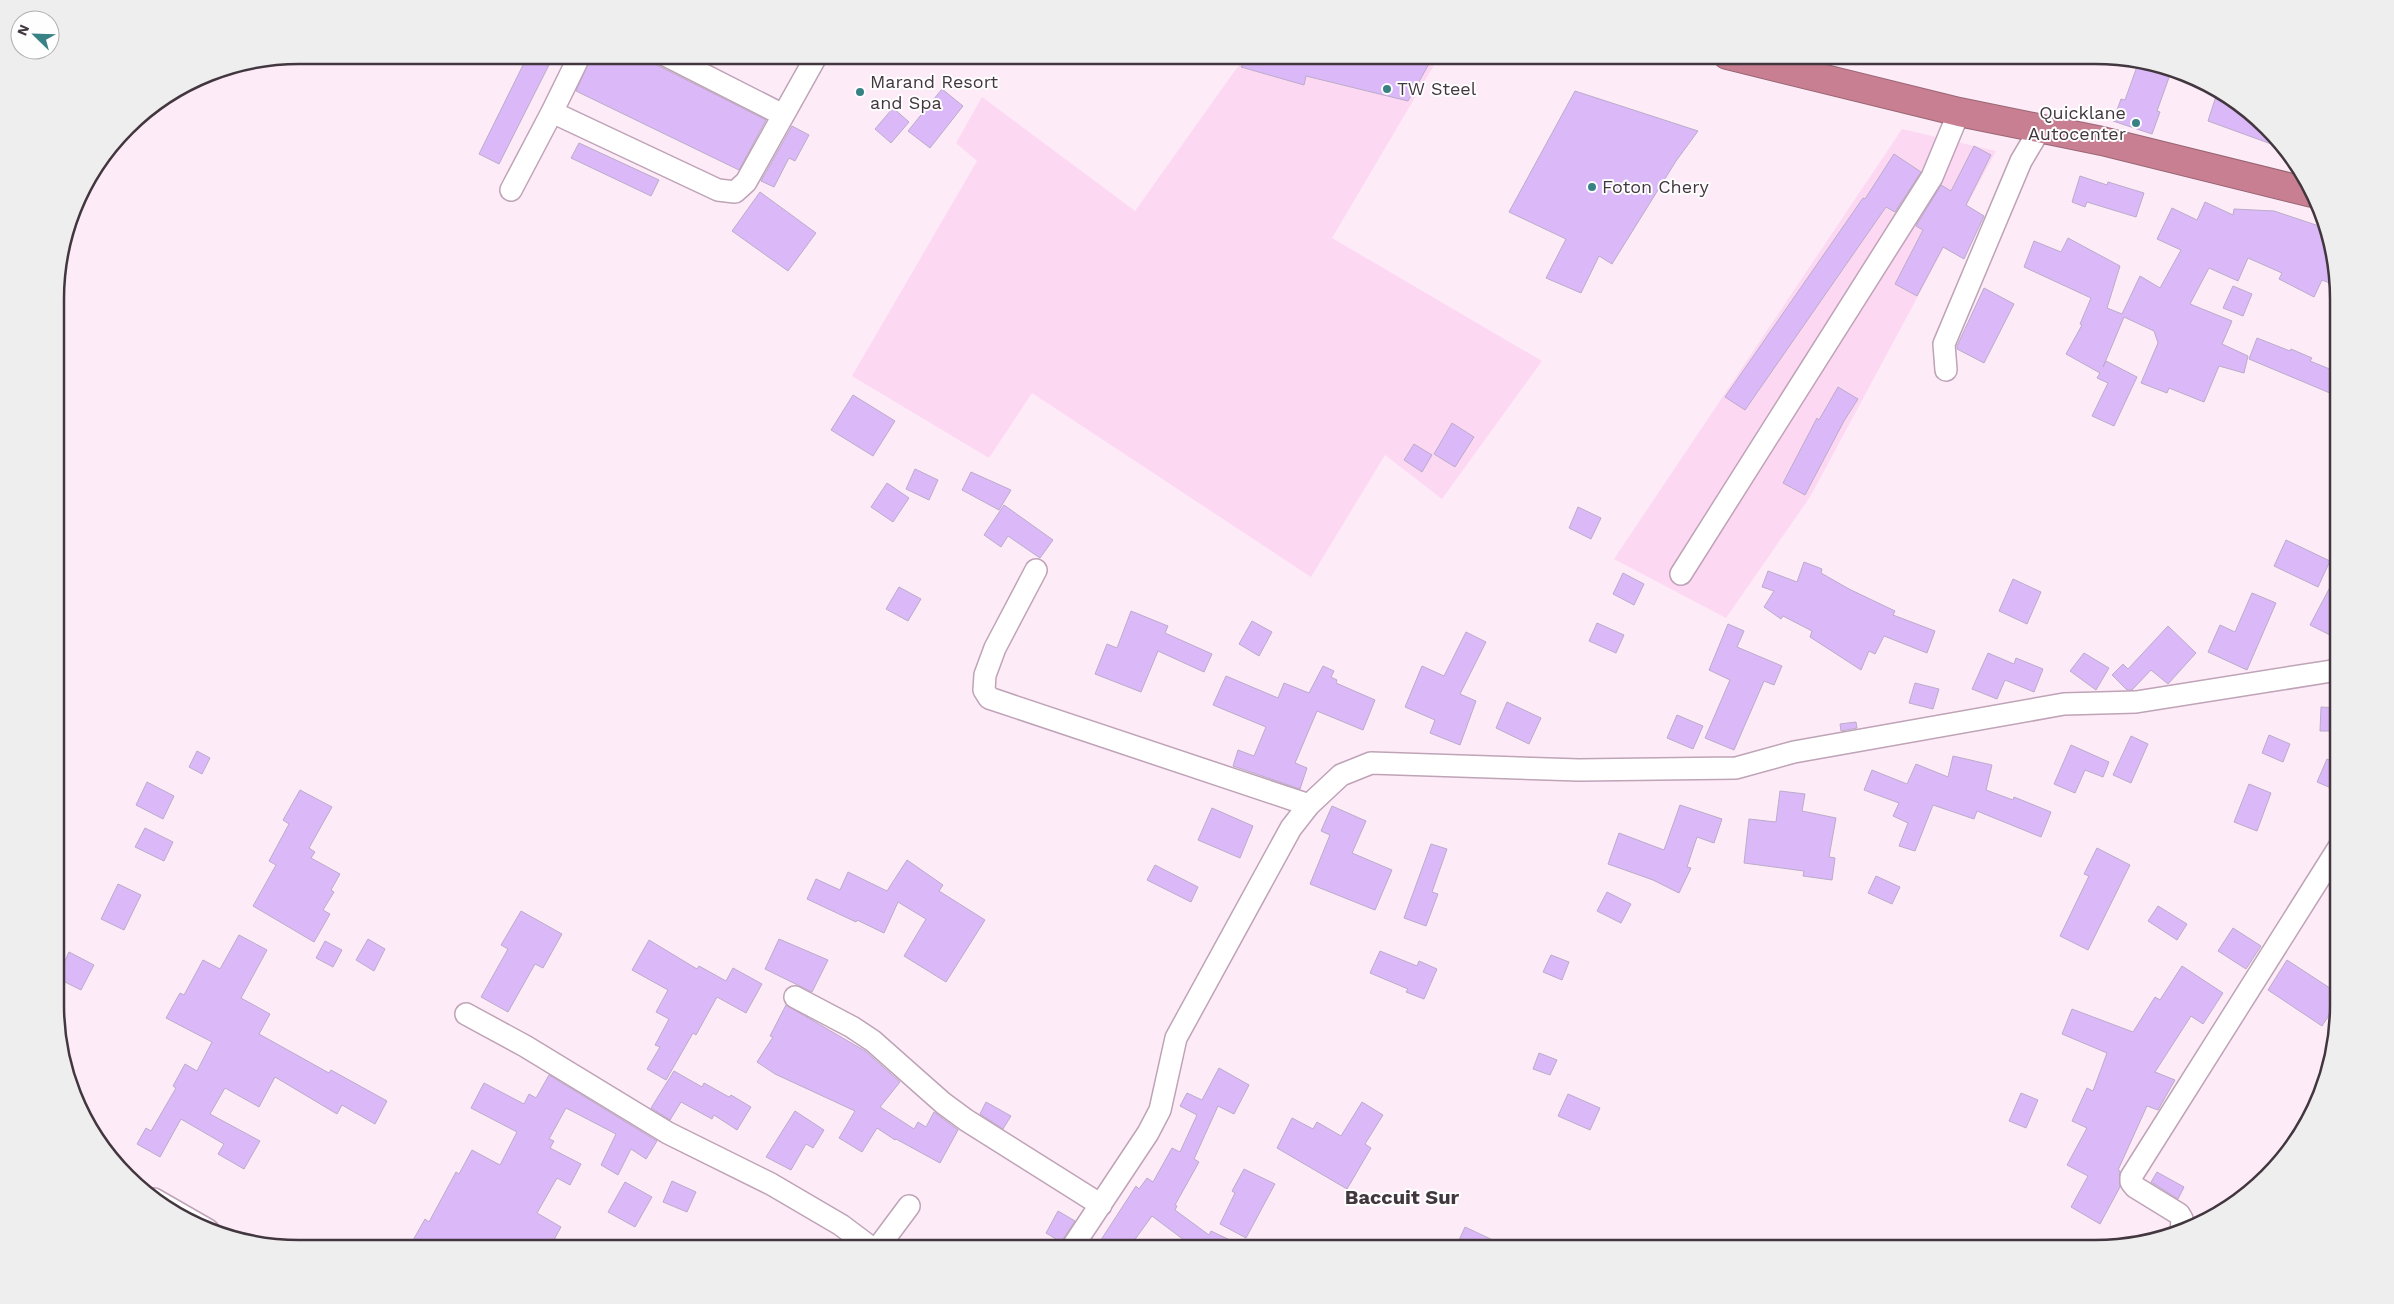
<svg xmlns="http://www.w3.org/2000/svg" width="2394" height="1304" font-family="'Work Sans',sans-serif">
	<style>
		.built { fill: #fdd8f3 }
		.building { fill: #dbb9f9; stroke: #bbacc9 }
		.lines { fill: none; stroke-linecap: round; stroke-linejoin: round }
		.minor-casing { stroke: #bfa3b7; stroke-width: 24 }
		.highway-casing { stroke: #996674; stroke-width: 30 }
		.minor { stroke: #fff; stroke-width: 21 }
		.highway { stroke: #c87f91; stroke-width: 28 }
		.poi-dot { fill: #388184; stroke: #fefefe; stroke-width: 2 }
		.labels { text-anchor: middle; stroke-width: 4; stroke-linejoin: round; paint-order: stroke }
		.poi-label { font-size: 18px; fill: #43373f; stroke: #fefefe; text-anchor: start }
		.quarter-label { font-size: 20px; font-weight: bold; fill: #43373f; stroke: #fefefe }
		.rim { fill: none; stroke: #43373f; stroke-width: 2.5 }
	</style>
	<rect width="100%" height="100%" fill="#fdebf8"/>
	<!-- built -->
	<path class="built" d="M1246,55H1440L1332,238L1542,361L1442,499L1385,455L1311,577L1032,393L989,458L852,376L977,161L956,143L982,97L1135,211Z
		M1902,129L1996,151L1810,497L1726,618L1614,559Z"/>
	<!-- building -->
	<path class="building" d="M528,55H554L499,164L479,154Z
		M592,55H637L766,120L739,170L576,91Z
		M1250,55H1434L1408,101L1306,76L1304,85L1241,67Z
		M2139,61L2171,72L2157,111L2160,112L2152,134L2113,121L2121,99L2125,100Z
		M942,89L963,106L930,148L908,131Z
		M2218,90L2256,116L2285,149L2208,121Z
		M1575,91L1698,131L1676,161L1612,264L1599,256L1581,293L1546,278L1566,239L1509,212Z
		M893,108L909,122L891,143L875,129Z
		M792,126L809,135L795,161L789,158L774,187L761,181Z
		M579,143L659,180L651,196L571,158Z
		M1974,146L1991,155L1966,205L1984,216L1964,259L1943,247L1917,296L1895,284L1923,230L1916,226L1941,185L1951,191Z
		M1894,154L1921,172L1895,212L1886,207L1745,410L1725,397L1863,198L1865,199Z
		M2080,176L2107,185L2108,182L2144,193L2136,217L2087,202L2085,207L2072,202Z
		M760,192L816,233L788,271L732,231Z
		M2205,202L2233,215L2234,209L2274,211L2328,229L2337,267V286L2322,280L2314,297L2279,279L2282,273L2248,258L2238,281L2209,268L2190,304L2232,321L2222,344L2248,356L2244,373L2219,366L2204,402L2169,388L2167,393L2141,383L2158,343L2154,331L2124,317L2103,367L2106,361L2137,377L2114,426L2092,416L2108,383L2097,378L2100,373L2066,354L2082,325L2080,324L2091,298L2024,267L2034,241L2061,252L2068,238L2120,266L2107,308L2122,314L2140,276L2160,288L2181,250L2157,239L2172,208L2197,220Z
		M2233,286L2252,294L2243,316L2223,308Z
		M1984,288L2014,304L1984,363L1957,349V346Z
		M2257,338L2290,351L2291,349L2312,358L2310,361L2337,372V396L2249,359Z
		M1838,387L1858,399L1844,421L1805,495L1783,483L1817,418L1819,420Z
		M853,395L895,421L873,456L831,430Z
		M1452,423L1474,437L1455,467L1434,454Z
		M1414,444L1432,455L1422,472L1404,460Z
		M915,469L938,480L929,500L906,489Z
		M971,472L1011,490L999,510L962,490Z
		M887,483L909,498L893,522L871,507Z
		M1004,505L1053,540L1040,558L1008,536L1001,547L984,535Z
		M1578,507L1601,518L1591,539L1569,528Z
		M2286,540L2330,561L2318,587L2274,566Z
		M1804,562L1822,569L1821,573L1849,589L1895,611L1893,615L1935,631L1927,653L1884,636L1875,654L1869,651L1861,670L1810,637L1812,631L1783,616L1781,619L1764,607L1774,591L1762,587L1768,571L1797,582Z
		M2338,572V639L2310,625Z
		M1623,573L1644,584L1634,605L1613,594Z
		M2013,579L2041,592L2027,624L1999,611Z
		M899,587L921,599L908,621L886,609Z
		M2252,593L2276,603L2247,670L2208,652L2220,625L2235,632Z
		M1131,611L1168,626L1165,633L1212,654L1204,672L1158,651L1141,692L1095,674L1107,644L1117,648Z
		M1252,621L1272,632L1259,656L1239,644Z
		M1597,623L1624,635L1616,653L1589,641Z
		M1728,624L1744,631L1737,647L1782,666L1774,685L1764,681L1734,750L1705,738L1730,680L1709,670Z
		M2168,626L2196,653L2168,684L2151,670L2132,690H2127L2112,675L2123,664L2128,669Z
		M1466,632L1486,642L1460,694L1476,701L1460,745L1430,733L1435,720L1405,707L1422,666L1444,676Z
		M1988,653L2014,664L2016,658L2043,669L2034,692L2005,680L1997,699L1972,689Z
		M2084,653L2109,668L2096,690L2070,671Z
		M1323,666L1334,671L1331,677L1337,680L1336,683L1375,700L1363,730L1317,711L1295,763L1307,768L1300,789L1233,766L1238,750L1254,756L1266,727L1213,705L1226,676L1278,698L1284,683L1309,693Z
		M1915,683L1939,689L1933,709L1909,703Z
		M1507,702L1541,718L1529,744L1496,728Z
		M2321,707L2338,708V731H2320Z
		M1677,715L1703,726L1693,749L1667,738Z
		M1856,722L1857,728L1841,731L1840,724Z
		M2269,735L2290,744L2283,762L2262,753Z
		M2131,736L2148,744L2131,783L2113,775Z
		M2071,745L2109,762L2103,777L2085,770L2075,793L2054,784Z
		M197,751L210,758L202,774L189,767Z
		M1953,756L1992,765L1986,790L2013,800L2014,797L2051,812L2041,837L1977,811L1974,819L1933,805L1915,851L1899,846L1908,823L1893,816L1899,803L1864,790L1872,770L1907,784L1916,764L1948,777Z
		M2327,759L2338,764V791L2317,782Z
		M147,782L174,796L163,819L136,805Z
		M2249,784L2271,793L2257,831L2234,822Z
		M300,790L332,807L309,848L315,852L311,858L340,874L331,890L334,892L323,910L330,914L314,942L253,906L276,865L269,861L289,824L283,820Z
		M1780,791L1805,794L1802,811L1836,818L1829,857L1835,858L1832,880L1803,876L1804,871L1744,863L1749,819L1776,822Z
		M1680,805L1722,819L1714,843L1697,837L1687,867L1691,868L1679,893L1653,880L1608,864L1619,833L1664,850Z
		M1332,806L1366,821L1352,853L1392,870L1375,910L1310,884L1330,835L1321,831Z
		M1212,808L1253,826L1240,858L1198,840Z
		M145,828L173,842L164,861L135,847Z
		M1431,844L1447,849L1432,892L1438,894L1426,926L1404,918Z
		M2097,848L2130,865L2088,950L2060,936L2089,876L2084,874Z
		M907,860L943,885L939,891L985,920L946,982L904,956L926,919L898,902L884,933L857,920L856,922L807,899L816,879L840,890L848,872L887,891Z
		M1155,865L1198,887L1191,902L1147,880Z
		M1876,876L1900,887L1892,904L1868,893Z
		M118,884L141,895L124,930L101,919Z
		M1607,892L1631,904L1621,923L1597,911Z
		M2158,906L2187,924L2177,940L2148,921Z
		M521,911L562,934L543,968L535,964L508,1012L481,997L508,949L501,945Z
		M2233,928L2261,946L2246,969L2218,951Z
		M239,935L267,950L241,998L270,1014L259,1034L329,1073L331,1070L387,1101L375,1124L342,1105L337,1114L275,1077L259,1107L225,1088L210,1114L260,1141L244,1169L218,1154L224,1144L181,1119L160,1157L137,1144L146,1128L151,1131L176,1088L173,1086L185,1064L197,1071L212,1042L166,1018L180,993L184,995L203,960L220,969Z
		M368,939L385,949L374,971L356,960Z
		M779,939L828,960L812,992L765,969Z
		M649,940L697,969L699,966L726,981L733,968L762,984L746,1013L717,997L696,1035L693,1033L666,1080L647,1069L660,1047L655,1045L669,1019L656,1012L668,990L632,970Z
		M325,941L342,950L333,967L316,958Z
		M1380,951L1417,966L1419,961L1437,969L1424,999L1406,992L1408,989L1370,973Z
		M69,952L94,965L81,990L57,978Z
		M1551,955L1569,962L1562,980L1543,972Z
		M2287,960L2339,994V1000L2322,1026L2268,990Z
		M2182,966L2223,993L2203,1024L2191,1016L2155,1072L2175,1080L2158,1110L2147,1106L2118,1170L2120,1171V1187L2100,1224L2071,1207L2088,1176L2067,1165L2087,1128L2072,1121L2087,1088L2093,1091L2107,1053L2062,1034L2072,1009L2133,1032L2155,997L2160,1000Z
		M786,1005L865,1051L900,1082L880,1107L914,1129L918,1122L926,1127L934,1112L958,1130L940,1163L896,1139L895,1140L877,1128L862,1152L839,1138L855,1111L775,1074L757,1062L773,1037L770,1036Z
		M1539,1053L1557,1060L1550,1075L1533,1069Z
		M1219,1068L1249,1085L1234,1114L1218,1106L1194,1159L1199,1162L1175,1205L1177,1206L1175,1210L1209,1235L1211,1231L1249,1249H1196L1152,1216L1128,1249H1095L1136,1186L1139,1189L1147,1178L1153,1182L1172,1148L1180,1152L1197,1115L1180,1106L1187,1093L1202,1100Z
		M674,1071L702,1087L704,1083L729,1097L731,1095L751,1107L737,1130L714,1115L712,1119L681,1102L670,1120L651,1108Z
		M549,1075L657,1141L646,1159L631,1149L618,1175L601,1165L616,1134L566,1108L549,1139L554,1141L550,1148L581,1164L570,1185L557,1178L537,1213L561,1227L549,1249H408L425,1219L429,1222L456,1172L459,1174L472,1150L500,1165L517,1132L471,1108L484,1083L524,1104L529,1094L536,1098Z
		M2021,1093L2038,1100L2026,1128L2009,1121Z
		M1568,1094L1600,1108L1590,1130L1558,1116Z
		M986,1102L1011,1116L1003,1129L980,1114Z
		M1362,1102L1383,1115L1365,1144L1371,1148L1347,1189L1277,1148L1292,1118L1313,1129L1317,1122L1341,1136Z
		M795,1111L824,1130L813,1148L806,1144L791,1170L766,1157Z
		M1244,1169L1275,1184L1246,1238L1220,1224L1235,1193L1232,1191Z
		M2157,1172L2184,1187L2178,1199L2151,1182Z
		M672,1181L696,1192L687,1212L663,1202Z
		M625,1182L652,1197L635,1227L608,1212Z
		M1058,1211L1075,1221L1061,1242L1046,1233Z
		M1465,1227L1512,1249H1455Z"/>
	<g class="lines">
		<!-- minor casing -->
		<g class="minor-casing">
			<path id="minor" d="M665,55L783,115
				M552,112L580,55
				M511,190L552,112L718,190L735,192L746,182L817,55
				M1946,370L1944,344L2021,161L2040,129
				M1036,570L995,648L985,675L984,690L989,698L1309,805
				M1681,574L1932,177L1959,112
				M795,997L852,1027L873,1041L943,1103L966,1120L1101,1205
				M466,1014L525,1046L668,1133L771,1184L841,1225L873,1249
				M154,1199L208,1230
				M2181,1232L2182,1219L2179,1214L2135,1187L2131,1182V1177L2339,847
				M877,1249L909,1206
				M1071,1249L1148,1133L1160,1110L1176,1038L1291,828L1309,805L1341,775L1371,763L1579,770L1736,768L1794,752L2064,704L2136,702L2338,670"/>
		</g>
		<!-- highway casing -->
		<g class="highway-casing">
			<path id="highway" d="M1727,55L1959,112L2102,141L2312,193"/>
		</g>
		<!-- minor -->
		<use href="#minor" class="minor"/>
		<!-- highway -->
		<use href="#highway" class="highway"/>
	</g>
	<!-- markers -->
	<g class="poi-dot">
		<circle cx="1387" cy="89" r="5"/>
		<circle cx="860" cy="92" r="5"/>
		<circle cx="2136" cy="123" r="5"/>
		<circle cx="1592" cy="187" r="5"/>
	</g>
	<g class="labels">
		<!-- poi labels -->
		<g class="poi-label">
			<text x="870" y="88">Marand Resort<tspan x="870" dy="21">and Spa</tspan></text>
			<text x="1397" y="95">TW Steel</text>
			<text x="2126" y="119" text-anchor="end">Quicklane<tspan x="2126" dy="21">Autocenter</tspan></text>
			<text x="1602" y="193">Foton Chery</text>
		</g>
		<!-- quarter labels -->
		<g class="quarter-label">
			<text x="1402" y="1204">Baccuit Sur</text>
		</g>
	</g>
	<!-- crop -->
	<path d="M0 0H2394V1304H0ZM299 64H2095A235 235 0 0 1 2330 299V1005A235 235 0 0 1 2095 1240H299A235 235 0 0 1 64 1005V299A235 235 0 0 1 299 64Z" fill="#efeeef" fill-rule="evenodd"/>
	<path class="rim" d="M299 64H2095A235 235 0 0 1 2330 299V1005A235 235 0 0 1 2095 1240H299A235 235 0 0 1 64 1005V299A235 235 0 0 1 299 64Z"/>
	<!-- north arrow -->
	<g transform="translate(35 35) rotate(293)"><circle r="24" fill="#fefefe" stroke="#b3aeb2"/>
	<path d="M0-4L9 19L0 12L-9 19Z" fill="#388184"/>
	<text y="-8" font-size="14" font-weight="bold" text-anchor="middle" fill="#43373f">N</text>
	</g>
</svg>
